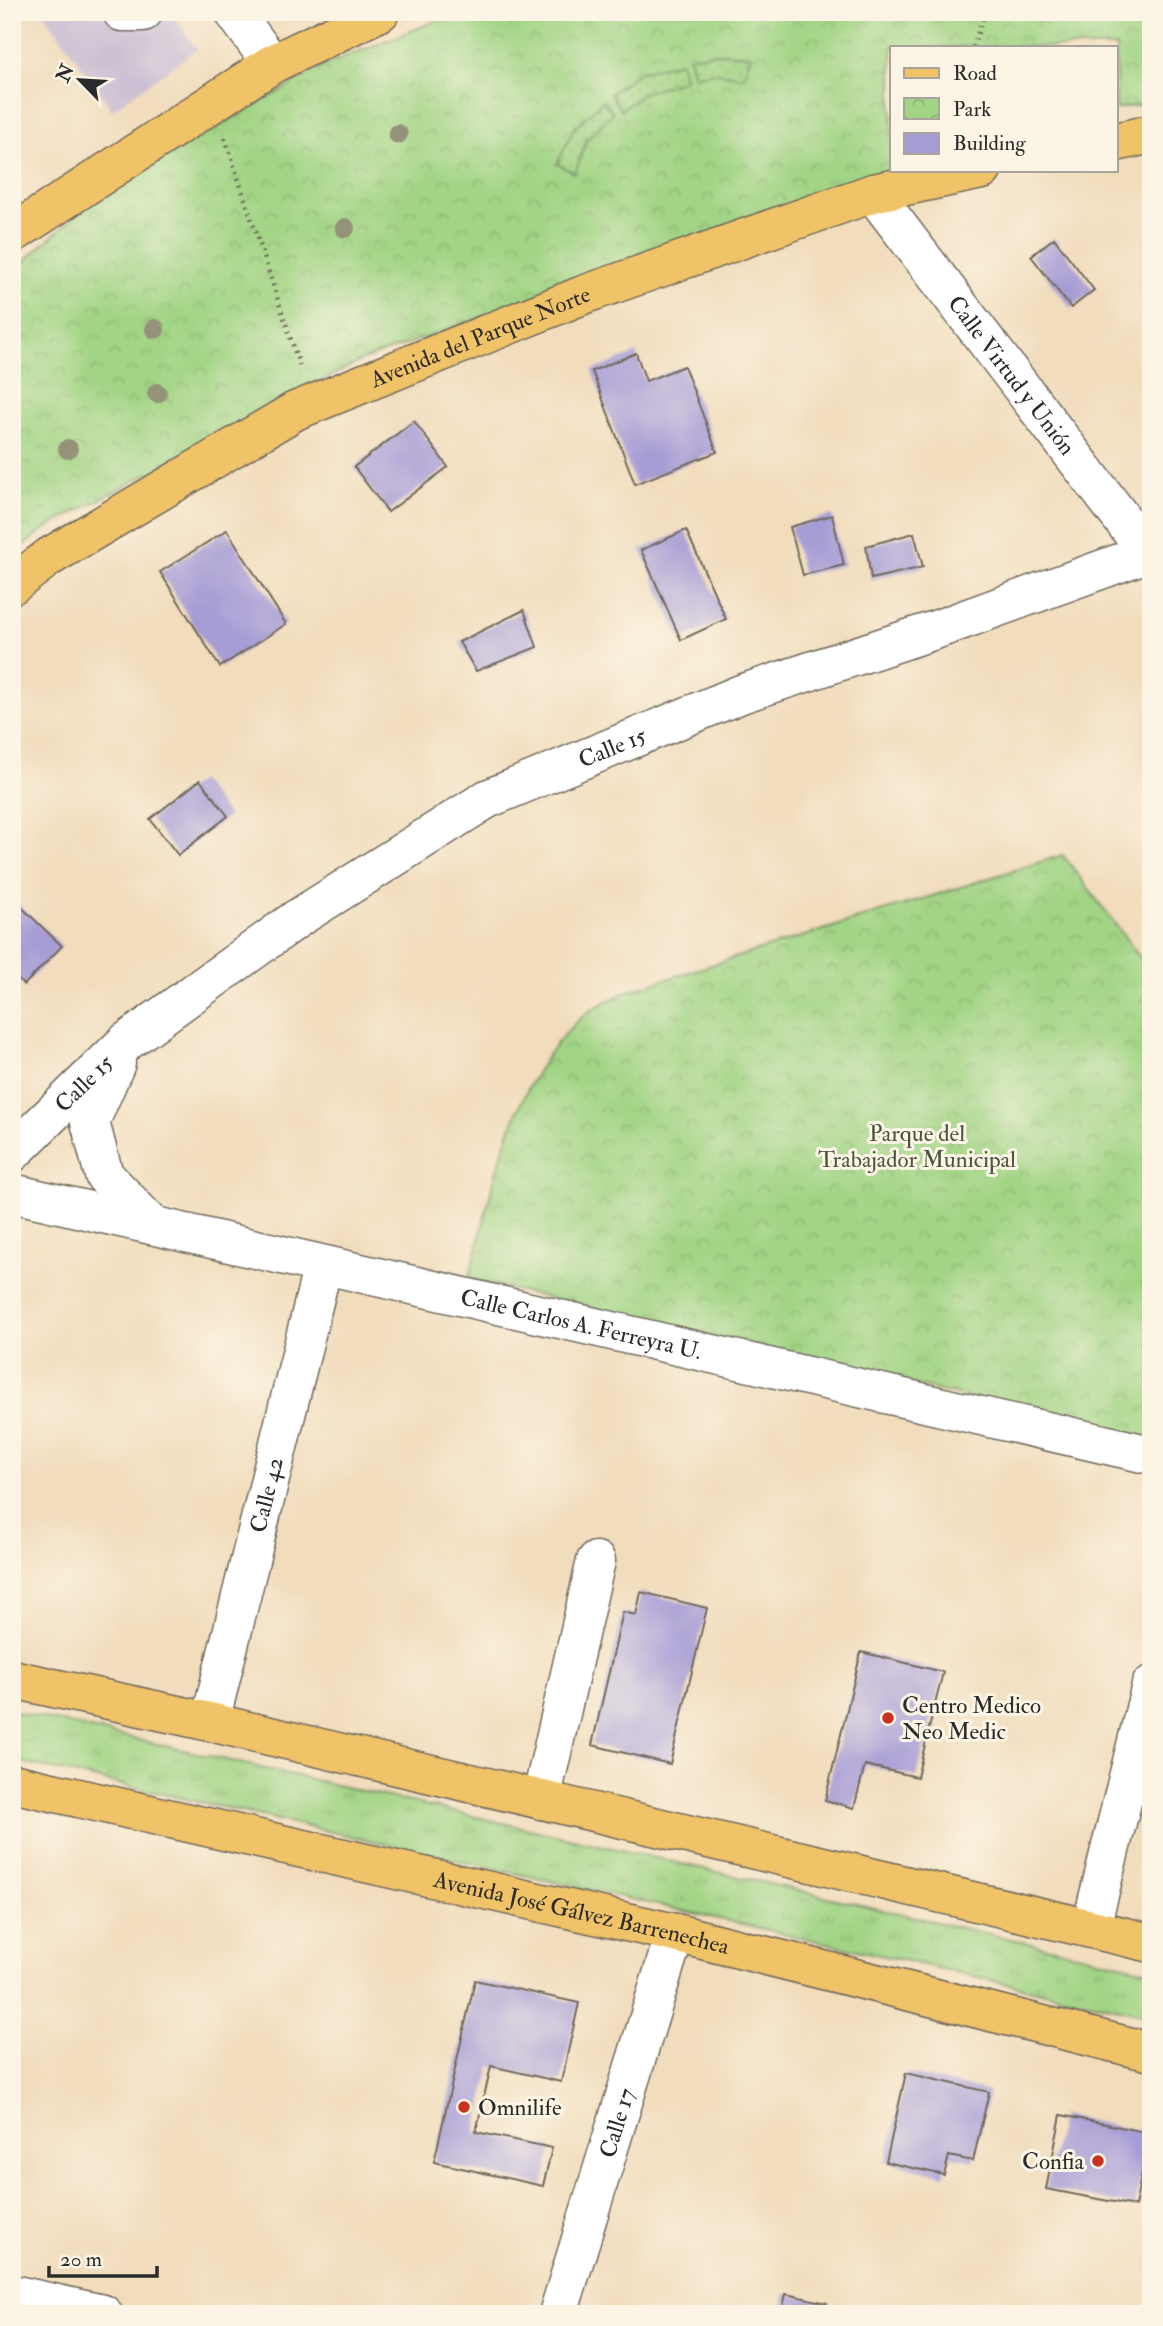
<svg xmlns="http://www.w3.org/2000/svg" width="1163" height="2326" font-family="'IM FELL Double Pica',serif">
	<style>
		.industrial { fill: #ccbfd4 }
		.grass { fill: url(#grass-tufts); stroke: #668058; stroke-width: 2 }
		.park { fill: url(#park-crowns); stroke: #668058; stroke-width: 2 }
		.garden { fill: url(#garden-dots); stroke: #668058; stroke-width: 2 }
		.building { fill: #a79dd5 }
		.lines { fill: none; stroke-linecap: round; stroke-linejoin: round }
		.minor-casing { stroke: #70695d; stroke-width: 41 }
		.major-casing { stroke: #70695d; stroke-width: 41 }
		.path { stroke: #70695d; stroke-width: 4.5; stroke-dasharray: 2 5; stroke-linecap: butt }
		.minor { stroke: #fff; stroke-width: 38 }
		.major { stroke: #f1c369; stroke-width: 38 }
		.tree { fill: #949278 }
		.poi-dot { fill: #c8321e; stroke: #fcf5e5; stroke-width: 2.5 }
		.labels { text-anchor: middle; stroke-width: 6; stroke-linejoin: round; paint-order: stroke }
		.street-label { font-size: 23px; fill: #2b2b2b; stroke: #fcf5e5 }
		.park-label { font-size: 23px; fill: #485541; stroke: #fcf5e5 }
		.poi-label { font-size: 23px; fill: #2b2b2b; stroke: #fcf5e5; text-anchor: start }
	</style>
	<defs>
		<pattern id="grass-tufts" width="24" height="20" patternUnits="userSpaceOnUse" patternTransform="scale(1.75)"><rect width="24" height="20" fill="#a1d484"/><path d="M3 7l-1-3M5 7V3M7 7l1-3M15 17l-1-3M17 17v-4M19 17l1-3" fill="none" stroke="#8bb672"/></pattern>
		<pattern id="park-crowns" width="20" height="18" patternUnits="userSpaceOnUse" patternTransform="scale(1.75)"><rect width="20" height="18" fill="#a1d484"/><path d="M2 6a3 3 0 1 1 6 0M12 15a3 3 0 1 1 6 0" fill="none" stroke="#8bb672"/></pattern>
		<pattern id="garden-dots" width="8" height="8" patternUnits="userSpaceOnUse" patternTransform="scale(1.75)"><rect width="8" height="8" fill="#a1d484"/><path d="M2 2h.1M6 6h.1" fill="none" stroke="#8bb672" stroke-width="1.8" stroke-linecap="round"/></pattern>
	</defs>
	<rect width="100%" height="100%" fill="#fcf5e5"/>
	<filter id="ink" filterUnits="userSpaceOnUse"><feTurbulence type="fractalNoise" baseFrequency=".0143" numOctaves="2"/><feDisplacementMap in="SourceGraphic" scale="14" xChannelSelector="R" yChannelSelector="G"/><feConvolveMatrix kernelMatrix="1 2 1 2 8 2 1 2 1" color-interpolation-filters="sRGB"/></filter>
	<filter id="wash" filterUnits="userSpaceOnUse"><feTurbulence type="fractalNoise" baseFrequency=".00686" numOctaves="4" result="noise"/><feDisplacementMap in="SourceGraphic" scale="28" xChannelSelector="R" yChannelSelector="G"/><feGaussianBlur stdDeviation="1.57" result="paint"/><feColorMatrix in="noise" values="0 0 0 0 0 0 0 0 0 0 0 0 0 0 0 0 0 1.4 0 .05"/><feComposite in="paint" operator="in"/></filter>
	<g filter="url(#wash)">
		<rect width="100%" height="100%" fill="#f1dcbb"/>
		<!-- industrial -->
		<path class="industrial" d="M43,12H171L197,49L112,110Z"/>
		<!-- grass -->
		<path class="grass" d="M12,1711L1151,1971V2016L12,1760Z"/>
		<!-- park -->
		<path class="park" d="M459,12H1151V103L1116,109V47H892V170L360,361L46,528L12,554V272L95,198L327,64Z
			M1063,855L1151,972V1441L469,1279C494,1188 509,1076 587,1013C598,1005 612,999 625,992Z"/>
		<!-- garden -->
		<path class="garden" d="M715,53L751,55L743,77L714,72L694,76L689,57Z
			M681,62L684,80L643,93L621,110L610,94L639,72Z
			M603,101L613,113L587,139L575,173L557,164L574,128Z"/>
		<g id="blocks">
			<!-- building -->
			<path class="building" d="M1054,238L1094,290L1071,308L1031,256Z
				M636,353L646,381L684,366L717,452L635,484L592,371Z
				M414,421L448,467L388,512L354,467Z
				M832,515L844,565L803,575L790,527Z
				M227,530L286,624L220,667L160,572Z
				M686,530L726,619L681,640L641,550Z
				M914,533L923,567L871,579L866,546Z
				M524,610L537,647L476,671L459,642Z
				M200,780L228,816L178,855L150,819Z
				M12,898L62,946L24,985L12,974Z
				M641,1592L707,1608L670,1764L592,1745L623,1612L636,1615Z
				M861,1652L943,1672L917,1777L865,1765L854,1808L825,1800Z
				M475,1980L579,2003L561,2082L491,2066L476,2132L552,2148L543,2186L434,2162Z
				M906,2073L989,2092L973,2161L949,2156L944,2175L886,2162Z
				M1061,2115L1150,2133L1135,2206L1046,2189Z
				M786,2294L827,2303L824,2314H781Z"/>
		</g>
	</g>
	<g filter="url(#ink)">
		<use href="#blocks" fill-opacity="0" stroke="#70695d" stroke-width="2"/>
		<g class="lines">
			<!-- minor casing -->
			<g class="minor-casing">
				<g id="minor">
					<path d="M122,12H143"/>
					<path d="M234,12L272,64"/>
					<path id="s1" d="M873,193L1151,557"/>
					<path d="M116,1063L90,1122L104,1175L152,1225"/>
					<path id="s2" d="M12,1153L126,1042L298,918L487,799L741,694L935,630L1147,553"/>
					<path id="s3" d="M12,1193L1151,1455"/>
					<path id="s4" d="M210,1722L323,1265"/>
					<path d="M541,1800L596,1561"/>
					<path d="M1091,1927L1151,1685"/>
					<path d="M12,2294L103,2314"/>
					<path id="s5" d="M558,2314L675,1933"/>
				</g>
			</g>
			<!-- major casing -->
			<g class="major-casing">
				<g id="major">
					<path d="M1116,142L1151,134"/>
					<path d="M12,234L272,64L380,12"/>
					<path id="s6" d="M12,585L49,557L295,411L583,295L873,193L982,170"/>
					<path d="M12,1679L210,1722L1151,1943"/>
					<path id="s7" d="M12,1783L675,1933L1151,2052"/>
				</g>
			</g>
			<!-- path -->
			<path class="path" d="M973,47L985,12
				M225,138L301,370"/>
			<!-- minor -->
			<use href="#minor" class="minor"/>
			<!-- major -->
			<use href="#major" class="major"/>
		</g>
		<!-- trees -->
		<g class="tree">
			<circle cx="398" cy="134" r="10"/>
			<circle cx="345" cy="228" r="10"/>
			<circle cx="155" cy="329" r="10"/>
			<circle cx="157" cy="393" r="10"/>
			<circle cx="68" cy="449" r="10"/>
		</g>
	</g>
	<!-- markers -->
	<g class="poi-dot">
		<circle cx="888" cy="1718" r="7"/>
		<circle cx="464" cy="2107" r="7"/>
		<circle cx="1098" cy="2161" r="7"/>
	</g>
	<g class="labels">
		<!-- street labels -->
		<g class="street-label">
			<text dy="8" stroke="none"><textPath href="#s6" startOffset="532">Avenida del Parque Norte</textPath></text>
			<text dy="8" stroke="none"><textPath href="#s1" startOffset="229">Calle Virtud y Unión</textPath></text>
			<text dy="8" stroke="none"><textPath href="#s2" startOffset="730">Calle 15</textPath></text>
			<text dy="8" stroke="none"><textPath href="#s2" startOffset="100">Calle 15</textPath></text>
			<text dy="8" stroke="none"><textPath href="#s3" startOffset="584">Calle Carlos A. Ferreyra U.</textPath></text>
			<text dy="8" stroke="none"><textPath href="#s4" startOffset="234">Calle 42</textPath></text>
			<text dy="8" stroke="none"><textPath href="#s7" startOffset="584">Avenida José Gálvez Barrenechea</textPath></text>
			<text dy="8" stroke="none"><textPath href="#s5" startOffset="200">Calle 17</textPath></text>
		</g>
		<!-- park labels -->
		<g class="park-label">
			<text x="917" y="1141">Parque del<tspan x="917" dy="26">Trabajador Municipal</tspan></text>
		</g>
		<!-- poi labels -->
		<g class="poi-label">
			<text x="902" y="1713">Centro Medico<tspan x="902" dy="26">Neo Medic</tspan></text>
			<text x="478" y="2115">Omnilife</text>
			<text x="1084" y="2169" text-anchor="end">Confia</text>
		</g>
	</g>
	<!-- margin -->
	<rect width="1163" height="2326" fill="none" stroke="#fcf5e5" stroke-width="42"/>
	<!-- legend -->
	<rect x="890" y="46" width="228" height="126" fill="#fcf5e5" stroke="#a8a49b" stroke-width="2"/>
	<rect x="904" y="68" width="35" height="10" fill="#f1c369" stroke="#a8a49b" stroke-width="2"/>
	<text x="953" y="80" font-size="21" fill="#2b2b2b">Road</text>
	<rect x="904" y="98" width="35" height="21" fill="url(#park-crowns)" stroke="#a8a49b" stroke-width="2"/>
	<text x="953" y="116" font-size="21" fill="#2b2b2b">Park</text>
	<rect x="904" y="133" width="35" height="21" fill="#a79dd5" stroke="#a8a49b" stroke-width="2"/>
	<text x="953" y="150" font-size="21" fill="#2b2b2b">Building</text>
	<!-- north arrow -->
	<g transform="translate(80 80) rotate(295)" stroke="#fcf5e5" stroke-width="5" paint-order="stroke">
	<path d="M0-5L12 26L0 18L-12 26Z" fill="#2b2b2b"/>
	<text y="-10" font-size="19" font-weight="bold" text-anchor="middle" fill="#2b2b2b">N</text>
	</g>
	<!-- scale -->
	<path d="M49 2266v10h108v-10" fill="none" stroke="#2b2b2b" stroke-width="3.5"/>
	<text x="60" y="2266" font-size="21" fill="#2b2b2b" stroke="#fcf5e5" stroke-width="5" paint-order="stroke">20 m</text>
</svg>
